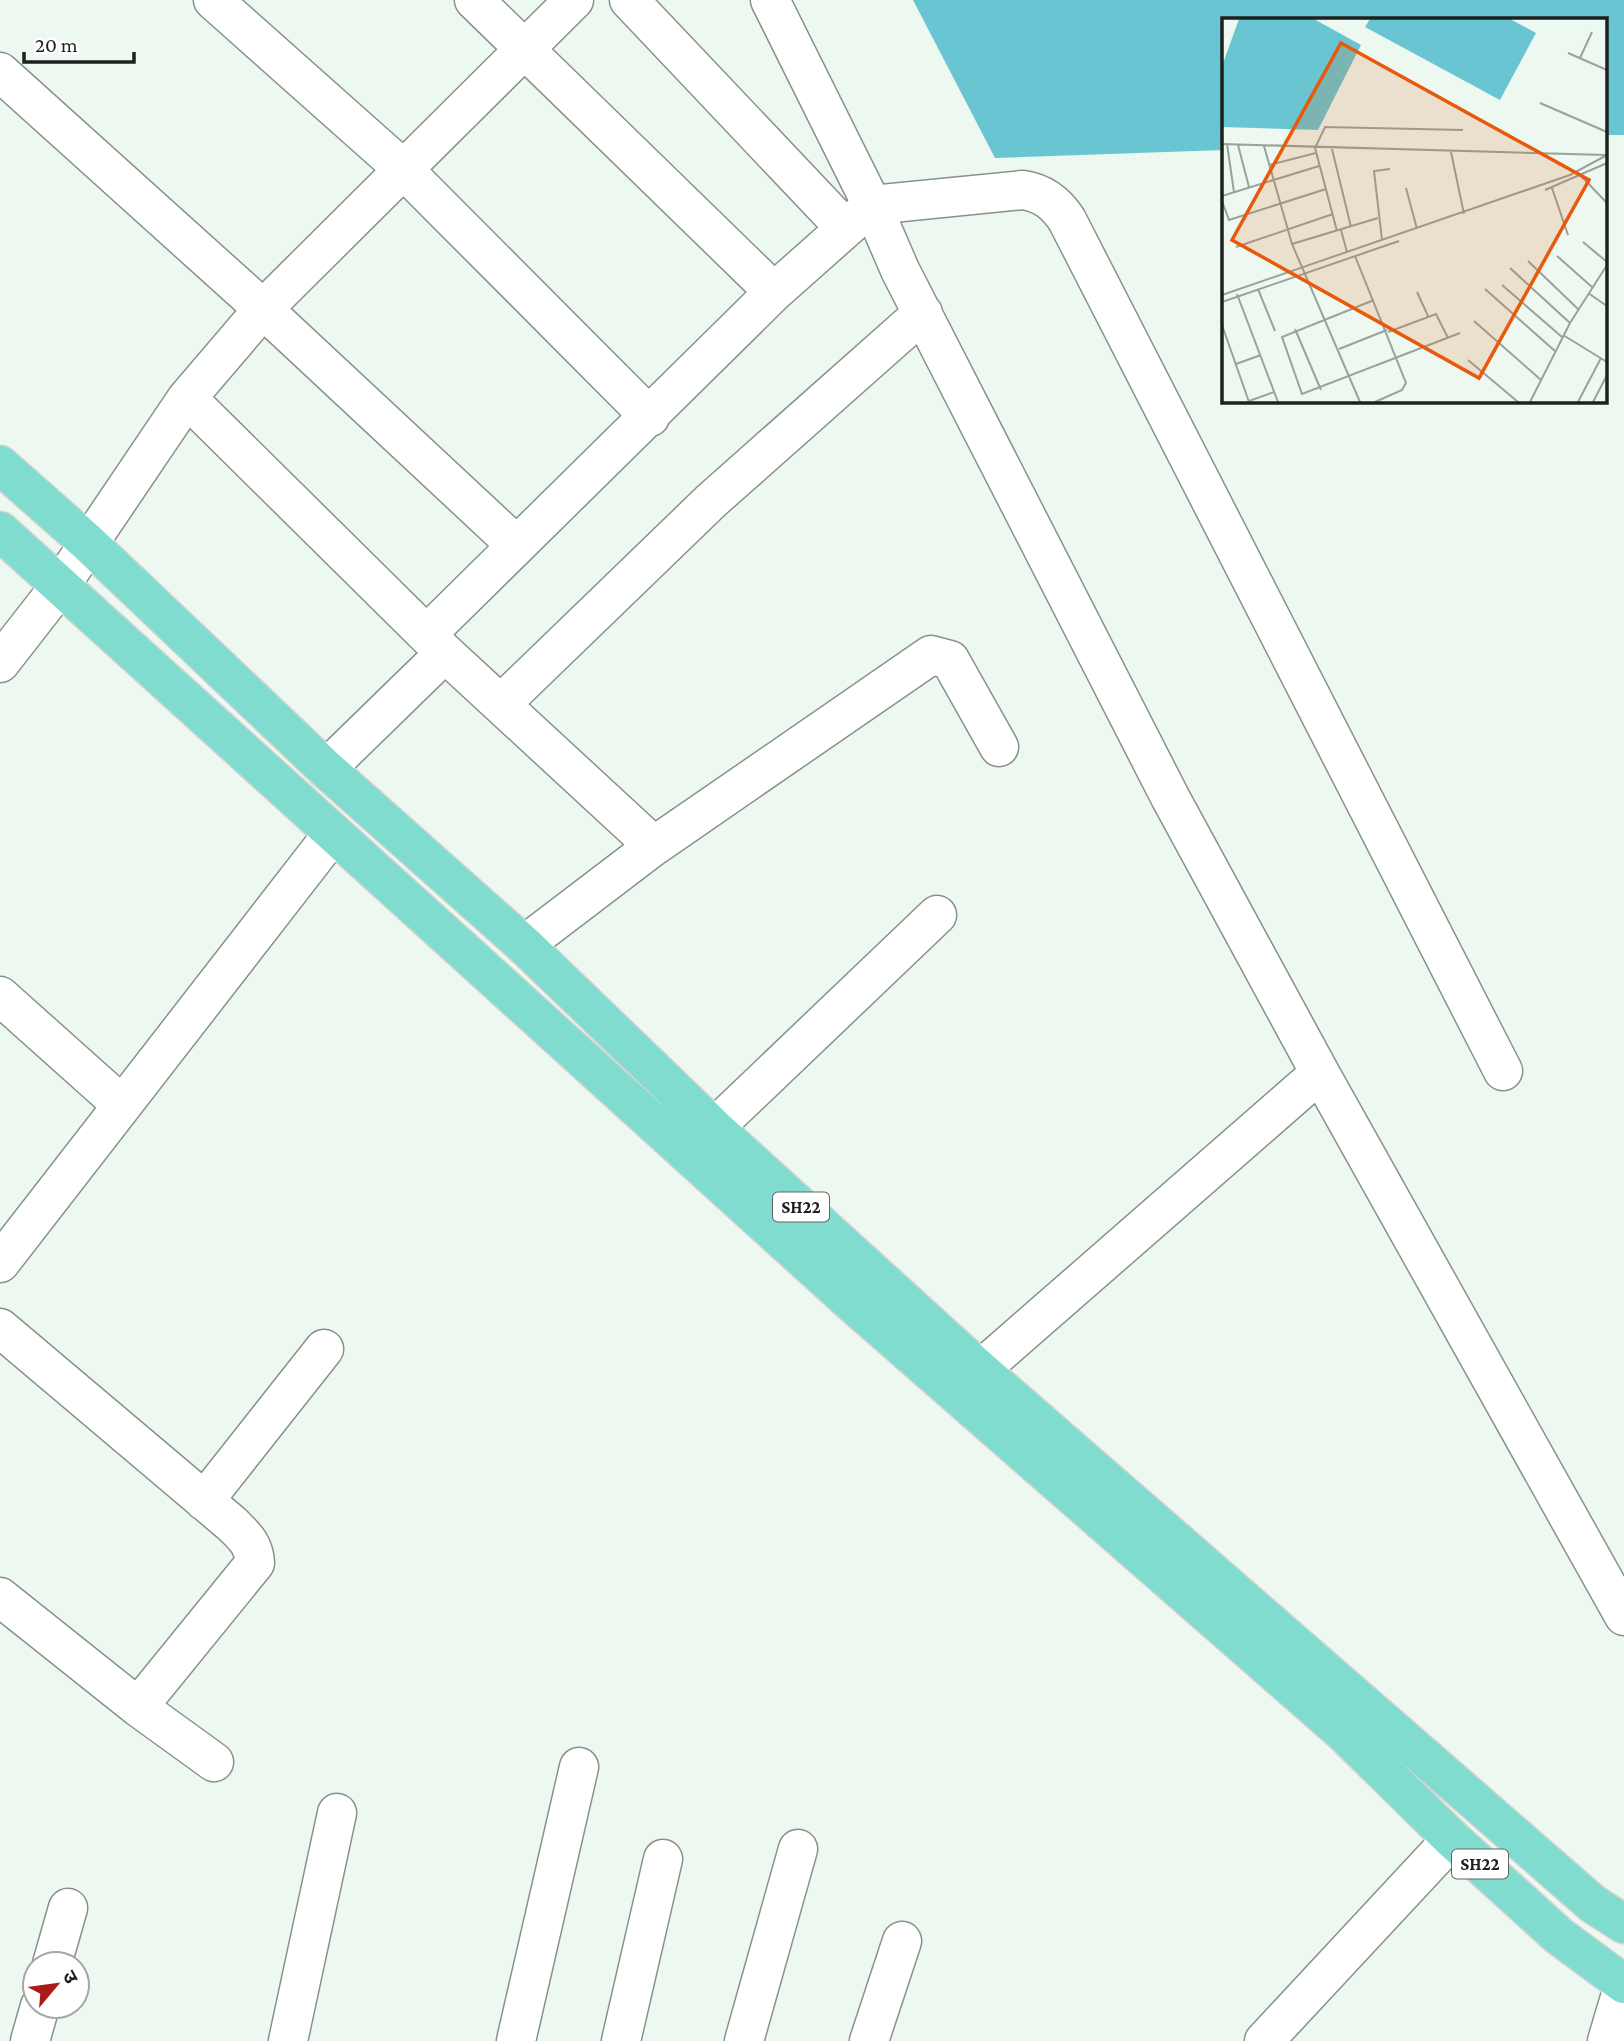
<svg xmlns="http://www.w3.org/2000/svg" width="1624" height="2041" font-family="'Crimson Pro','Noto Sans Devanagari',serif">
	<style>
		.water { fill: #69c5d2 }
		.lines { fill: none; stroke-linecap: round; stroke-linejoin: round }
		.minor-casing { stroke: #87928a; stroke-width: 41 }
		.primary-casing { stroke: #d2d3d2; stroke-width: 41 }
		.minor { stroke: #fff; stroke-width: 38 }
		.primary { stroke: #81dcd0; stroke-width: 38 }
		.labels { text-anchor: middle; stroke-width: 5; stroke-linejoin: round; paint-order: stroke }
		.shield { fill: #fff; stroke: #616462; stroke-width: 2 }
		.shield-label { font-size: 18px; font-weight: bold; fill: #1d211e }
		.inset-road { fill: none; stroke: #99a29c; stroke-width: 2 }
		.view { fill: #e8590c; fill-opacity: 0.15; stroke: #e8590c; stroke-width: 3.5 }
		.inset-edge { fill: none; stroke: #1d211e; stroke-width: 3.5 }
	</style>
	<rect width="100%" height="100%" fill="#ecf8f0"/>
	<!-- water -->
	<path class="water" d="M913,0H1624V135H1605V19H1223V150L995,158Z"/>
	<g class="lines">
		<!-- minor casing -->
		<g class="minor-casing">
			<path id="minor" d="M213,0L403,169L650,417
				M474,0L774,292
				M629,0L845,228
				M770,0L872,205L900,270L1170,797L1320,1073L1624,1616
				M0,72L263,309L516,545
				M187,398L445,653L654,846
				M428,633L774,292L872,205L1023,190C1043,193 1056,203 1067,220L1503,1071
				M0,663L60,586L187,398L263,309L574,0
				M501,704L711,501L923,313
				M326,769L445,653
				M524,945L654,846L931,655L950,660L999,747
				M0,996L122,1105
				M714,1128L937,915
				M0,1263L332,835
				M0,1328L232,1524C244,1536 254,1544 255,1563L138,1707
				M980,1370L1320,1073
				M204,1501L324,1349
				M0,1597L138,1707L214,1762
				M52,1964L68,1908
				M30,2041L40,2006
				M288,2041L337,1813
				M516,2041L579,1767
				M621,2041L663,1859
				M744,2041L798,1849
				M869,2041L902,1941
				M1264,2041L1452,1839
				M1607,2041L1624,1984"/>
		</g>
		<!-- primary casing -->
		<g class="primary-casing">
			<path id="primary" d="M0,465L87,542L326,769L524,945L714,1128L980,1370L1593,1904L1624,1924
				M0,531L850,1301L1344,1733L1452,1839L1559,1936L1624,1984"/>
		</g>
		<!-- minor -->
		<use href="#minor" class="minor"/>
		<!-- primary -->
		<use href="#primary" class="primary"/>
	</g>
	<g class="labels">
		<!-- shield labels -->
		<g class="shield">
			<rect x="773" y="1192.5" width="56" height="29" rx="5"/>
			<rect x="1452" y="1849.5" width="56" height="29" rx="5"/>
		</g>
		<g class="shield-label">
			<text x="801" y="1213">SH22</text>
			<text x="1480" y="1870">SH22</text>
		</g>
	</g>
	<!-- overview -->
	<g transform="translate(1222 18)">
		<rect width="385" height="385" fill="#ecf8f0"/>
		<path d="M17,1H92L139,27L96,112L0,109V48ZM148,1H288L314,15L278,82L143,9Z" fill="#69c5d2"/>
		<path class="inset-road" d="M346,35L385,52M358,40L370,14M318,85L385,114M0,126L384,137M5,126L12,174M16,127L27,169M42,128L70,226L138,384M110,131L129,209M229,134L242,196M47,147L94,135M360,159L385,185M184,170L195,211M330,170L346,217M323,172L385,145M0,178L97,148M0,183L7,202L104,171M119,212L125,234M115,213L93,130L103,109L241,112M160,222L152,153L168,151M361,224L385,244M70,226L156,200M14,229L111,196M133,238L184,365L180,372L153,384M335,238L370,269M306,243L356,291M288,250L348,305M280,267L340,319M36,271L53,313M263,271L333,333M195,274L206,298M366,275L385,288M15,276L56,384M0,277L348,157L385,137M152,282L60,319L80,376L238,315M0,284L177,223M252,303L319,362M0,307L27,384M73,311L99,372M166,314L214,296L226,320M341,317L385,344M117,331L165,312M246,342L296,384M14,346L39,337M27,383L52,374M308,384L348,305L385,247M356,384L379,340M371,384L385,357"/>
		<path class="view" d="M119,25L367,162L257,360L10,222Z"/>
		<rect width="385" height="385" class="inset-edge"/>
	</g>
	<!-- north arrow -->
	<g transform="translate(56 1985) rotate(61)"><circle r="33" fill="#ffffff" stroke="#a5a6a5" stroke-width="2"/>
	<path d="M0-5L12 26L0 18L-12 26Z" fill="#ab1919"/>
	<text y="-10" font-size="19" font-weight="bold" text-anchor="middle" fill="#1d211e">उ</text>
	</g>
	<!-- scale -->
	<path d="M24 52v10h110v-10" fill="none" stroke="#1d211e" stroke-width="3.5"/>
	<text x="35" y="52" font-size="21" fill="#1d211e" stroke="#ffffff" stroke-width="5" paint-order="stroke">20 m</text>
</svg>
